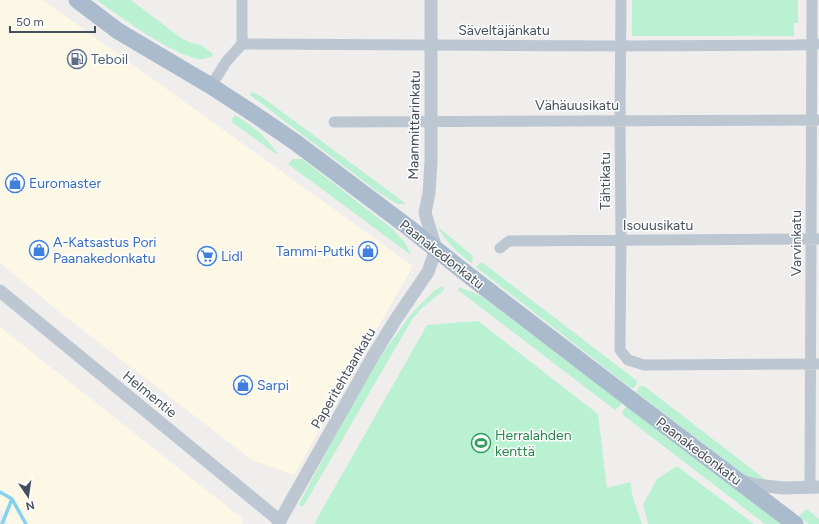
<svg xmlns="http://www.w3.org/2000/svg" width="819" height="524" font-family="Figtree,sans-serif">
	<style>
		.commercial { fill: #fdf7e5 }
		.green { fill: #b9f1d2 }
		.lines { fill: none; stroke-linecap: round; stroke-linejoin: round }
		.stream { stroke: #83d2f0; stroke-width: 3.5 }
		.minor { stroke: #bdc7d1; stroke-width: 11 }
		.tertiary { stroke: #bdc7d1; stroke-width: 13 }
		.primary { stroke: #abbbce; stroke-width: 17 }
		.labels { text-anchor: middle; stroke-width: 3; stroke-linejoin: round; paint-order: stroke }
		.street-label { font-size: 14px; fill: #454f5c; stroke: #fff }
		.service-label { font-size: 14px; fill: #4e5e75; stroke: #fff; text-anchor: start }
		.shop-label { font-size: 14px; fill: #366cbe; stroke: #fff; text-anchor: start }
		.leisure-label { font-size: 14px; fill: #27864d; stroke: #fff; text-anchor: start }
	</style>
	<rect width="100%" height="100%" fill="#f0eded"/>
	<!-- commercial -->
	<path class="commercial" d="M0,0H43L413,266L294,475L252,460L67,318L0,263Z
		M0,327L243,519L242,524H9L0,508Z"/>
	<!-- green -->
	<path class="green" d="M97,0H131L181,38L191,43L201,45L213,54L212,56C210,57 207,58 204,59C182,62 116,14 97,0Z
		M632,0H798V23H794V36H632Z
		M252,92L262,97L405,203L404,204H397L378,192L250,95Z
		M235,115C251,125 267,137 277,153L276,154L232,122V119Z
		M293,159H302L390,227L404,241L411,255L288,164Z
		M438,227L472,255L473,260L471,263C461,256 442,238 438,227Z
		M481,263H483L636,380L637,383L634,388H631L476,267Z
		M440,287H443L444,289L443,291L422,308L413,318L303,507L301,506L299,504L370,371L411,314L433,292Z
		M459,287L481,296L621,402L622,404L615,410L458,290Z
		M478,321L598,414L607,488L630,482L633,498L642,524H314L427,325Z
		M640,386H644L766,480L746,476L636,392Z
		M626,407H628L783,524H765L623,415L622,412Z
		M677,466L754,524H648L643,504L645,501L657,479Z
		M805,510H808L819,519V524H809L799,517Z"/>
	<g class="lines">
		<!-- stream -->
		<path class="stream" d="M0,492L12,499L26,524
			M2,524L12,499"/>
		<!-- minor -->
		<path class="minor" d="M621,0L620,120L621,240L620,350L628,360L644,365L819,364
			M242,44V0
			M211,86L226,62L242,44L620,46L795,45L819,44
			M334,122L818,120
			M500,248L509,241L819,239
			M810,487L812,0"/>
		<!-- tertiary -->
		<path class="tertiary" d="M0,291L280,521
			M741,481L758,485L783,488L819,487
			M278,524L373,356L396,319L428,272L436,249L425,213L429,193L431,161V0"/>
		<!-- primary -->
		<path class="primary" d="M77,0L118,31L211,86L260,118L295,142L408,227L467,274L629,398L795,524"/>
	</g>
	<!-- icons -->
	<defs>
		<g id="fuel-ring" transform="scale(1)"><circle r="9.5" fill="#fff" stroke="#5c6f8a" stroke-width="1.5"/><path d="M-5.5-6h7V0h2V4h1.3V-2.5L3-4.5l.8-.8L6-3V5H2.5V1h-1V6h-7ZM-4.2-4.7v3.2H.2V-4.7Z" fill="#5c6f8a"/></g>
		<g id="shop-ring" transform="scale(1)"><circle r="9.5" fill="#fff" stroke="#3f7fe0" stroke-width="1.5"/><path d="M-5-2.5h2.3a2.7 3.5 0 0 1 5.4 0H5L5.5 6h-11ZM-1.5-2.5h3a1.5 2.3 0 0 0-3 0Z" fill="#3f7fe0"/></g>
		<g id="supermarket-ring" transform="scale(1)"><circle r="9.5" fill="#fff" stroke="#3f7fe0" stroke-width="1.5"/><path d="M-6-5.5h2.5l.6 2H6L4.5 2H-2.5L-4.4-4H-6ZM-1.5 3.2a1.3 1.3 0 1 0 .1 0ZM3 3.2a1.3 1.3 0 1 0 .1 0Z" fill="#3f7fe0"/></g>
		<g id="stadium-ring" transform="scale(1)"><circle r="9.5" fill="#fff" stroke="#2e9e5b" stroke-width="1.5"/><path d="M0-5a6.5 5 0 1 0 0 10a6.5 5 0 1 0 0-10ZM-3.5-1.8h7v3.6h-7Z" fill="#2e9e5b"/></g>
	</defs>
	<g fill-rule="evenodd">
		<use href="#fuel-ring" x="77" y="59"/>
		<use href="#shop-ring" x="15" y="183"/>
		<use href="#shop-ring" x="39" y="250"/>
		<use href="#shop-ring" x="368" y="251"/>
		<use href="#supermarket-ring" x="207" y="256"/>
		<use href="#shop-ring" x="243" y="385"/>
		<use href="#stadium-ring" x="481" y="443"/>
	</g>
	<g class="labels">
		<!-- street labels -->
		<g class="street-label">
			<text x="504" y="35">Säveltäjänkatu</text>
			<text x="577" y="110">Vähäuusikatu</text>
			<text transform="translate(414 125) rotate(-89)" y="5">Maanmittarinkatu</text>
			<text transform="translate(605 181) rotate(-90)" y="5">Tähtikatu</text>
			<text x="658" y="230">Isouusikatu</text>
			<text transform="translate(796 243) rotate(-90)" y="5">Varvinkatu</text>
			<text transform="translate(442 254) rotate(38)" y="5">Paanakedonkatu</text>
			<text transform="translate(343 378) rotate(-60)" y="5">Paperitehtaankatu</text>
			<text transform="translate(150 394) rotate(39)" y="5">Helmentie</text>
			<text transform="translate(699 451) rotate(37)" y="5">Paanakedonkatu</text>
		</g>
		<!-- service labels -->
		<g class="service-label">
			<text x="91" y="64">Teboil</text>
		</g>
		<!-- shop labels -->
		<g class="shop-label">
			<text x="29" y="188">Euromaster</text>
			<text x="53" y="247">A-Katsastus Pori<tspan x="53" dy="16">Paanakedonkatu</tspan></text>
			<text x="354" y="256" text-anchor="end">Tammi-Putki</text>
			<text x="221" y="261">Lidl</text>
			<text x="257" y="390">Sarpi</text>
		</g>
		<!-- leisure labels -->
		<g class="leisure-label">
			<text x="495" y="440">Herralahden<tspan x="495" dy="16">kenttä</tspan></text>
		</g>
	</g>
	<!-- north arrow -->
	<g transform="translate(28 496) rotate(167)" stroke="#ffffff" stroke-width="3" paint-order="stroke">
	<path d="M0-3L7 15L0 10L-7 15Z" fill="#454f5c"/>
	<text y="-6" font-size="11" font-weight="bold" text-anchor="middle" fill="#454f5c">N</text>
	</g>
	<!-- scale -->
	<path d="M10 26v6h85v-6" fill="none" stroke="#454f5c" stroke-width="2"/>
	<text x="16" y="26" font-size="12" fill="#454f5c" stroke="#ffffff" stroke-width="3" paint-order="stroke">50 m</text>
</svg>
